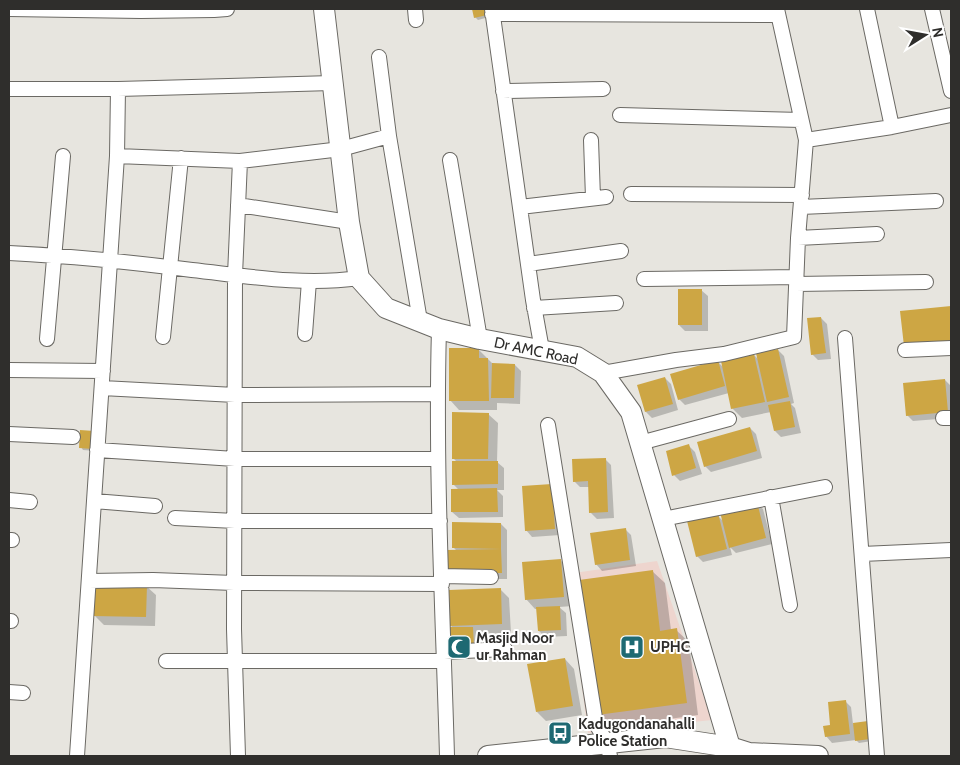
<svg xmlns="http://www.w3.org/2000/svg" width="960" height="765" font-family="Cabin,sans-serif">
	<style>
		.medical { fill: #eed5ce }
		.shadow { fill: #0003 }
		.building { fill: #cda644 }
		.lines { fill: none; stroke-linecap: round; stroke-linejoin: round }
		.street-casing { stroke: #6b6964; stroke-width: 16 }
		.secondary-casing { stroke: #6b6964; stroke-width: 22 }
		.street { stroke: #fff; stroke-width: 14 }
		.secondary { stroke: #fff; stroke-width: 20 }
		.labels { text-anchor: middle; stroke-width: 4; stroke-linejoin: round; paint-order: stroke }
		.street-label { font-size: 15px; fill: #2f2e2c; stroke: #fff }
		.poi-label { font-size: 15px; font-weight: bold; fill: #2f2e2c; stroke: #fff; text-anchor: start }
	</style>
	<rect width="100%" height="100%" fill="#e7e5df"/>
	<!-- medical -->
	<path class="medical" d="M657,561L712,720L588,733L567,574Z"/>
	<!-- shadow -->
	<path class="shadow" d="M473,9H487L489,17L478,20L475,17Z
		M701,290L708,296V331H685L679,325Z
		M821,318L827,324L831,359L818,360L812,354Z
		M478,349L493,364L515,365L521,371L520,404L497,403V410H459L450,400Z
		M778,350L784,356L794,403L791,404L795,408L801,433L781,437L775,431L771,412L742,418L732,408L729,393L685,405L679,399L717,361L723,367L754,355L759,360Z
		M665,378L671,384L678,410L652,418L646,412L639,386Z
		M945,380L951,386V418L913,421L907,415Z
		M488,414L498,423L497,462L504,468V490H497L503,496V517L459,518L452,512L459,490L453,484L457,462L453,458Z
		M750,428L756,434L762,458L711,472L705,466Z
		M81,432L96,451L83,450L81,447Z
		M689,446L695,452L702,474L680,481L674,475Z
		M605,459L611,465L614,518L597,519L591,513L589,487H580L574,481Z
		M551,485L560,535L532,537L526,530Z
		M756,503L763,509L772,544L736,553L730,547L732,555L703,562L697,556L717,515L723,521Z
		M501,524L507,530V579H454L457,551L454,548Z
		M625,529L631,535L636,566L602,571L596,564Z
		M560,560L570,569L573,606L559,607L566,613L567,636L545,637L539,631L538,609H535L526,599Z
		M652,571L665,583L671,630H676L689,642L698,715L611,727L598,714Z
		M146,586L156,595L155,626L104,625L95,616Z
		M500,589L509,598L511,633L479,634V652L451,626Z
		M565,659L574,669L582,715L546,721L537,712Z
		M845,701L851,707L853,724L872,741L859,743L856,740L832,743L826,736Z"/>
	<!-- building -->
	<path class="building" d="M472,9H485L487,15L474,18Z
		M678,289H702V325H678Z
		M951,306V341L904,346L900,311Z
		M821,317L826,353L811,355L807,318Z
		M449,348H479V358H488L489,401H449Z
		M778,349L789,397L767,402L756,353Z
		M754,354L765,402L731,409L721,361Z
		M718,360L725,386L678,400L670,374Z
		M492,363L515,364L514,398H491Z
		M665,377L673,404L645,412L637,385Z
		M945,379L948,412L906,416L903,383Z
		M790,401L795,427L774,431L768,405Z
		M452,412L489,413L488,459H452Z
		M750,427L757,451L704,467L697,442Z
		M80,430L94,431L93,449L79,448Z
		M689,444L696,468L672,476L666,451Z
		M606,458L608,512L589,513L588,481L573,482L572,459Z
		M452,461H498V484L452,485Z
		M552,484L555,529L525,531L522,486Z
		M497,488L498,512H451V489Z
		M757,502L766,538L729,548L720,512Z
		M718,513L727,549L696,557L687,521Z
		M452,522L501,523V549L452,548Z
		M626,528L630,560L595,565L590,533Z
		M501,549L502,573L447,574V550Z
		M561,559L564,597L525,600L522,562Z
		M653,570L660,631L677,628L687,703L597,715L579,580Z
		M94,584L147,585L146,617L93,616Z
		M501,588L502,624L450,626L449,590Z
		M560,606L561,630L538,631L536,607Z
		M449,627H473L474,647H449Z
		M565,658L573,706L536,712L527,664Z
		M846,700L850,734L825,737L823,726L830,725L828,702Z
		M868,721L870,739L855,741L853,723Z"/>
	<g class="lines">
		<!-- street casing -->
		<g class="street-casing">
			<path id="street" d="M9,9L141,11L214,10L227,9
				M415,9L416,20
				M492,9L533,300L542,350
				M867,9L892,127
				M932,9L951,91
				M492,14L778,15
				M379,57L389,136L420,321
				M9,89H118L332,83
				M503,91L603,89
				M620,115L801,120
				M591,140L593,198
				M806,140L892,127L951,115
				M117,156L240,161L235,275L234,629L238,756
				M450,160L480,339
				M240,161L341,149L389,136
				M631,194L802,195
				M238,205L349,222
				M520,207L606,197
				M801,207L936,201
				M798,238L877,234
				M9,253C70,256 131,262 192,270C247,276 303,286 359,278
				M528,264L621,251
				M644,279L796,277
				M796,284L926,282
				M534,308L616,303
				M439,329C435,471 443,614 447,756
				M305,334L309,281
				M163,337L181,158
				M845,338L877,756
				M47,339L63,156
				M905,350L951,348
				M9,370L103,371
				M603,373L676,360L724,354L794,337L798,238L806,140L777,9
				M102,388L235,395L437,394
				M943,418H951
				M548,425L596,724L607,743L610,756
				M9,434L73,437
				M640,443L729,419
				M97,450L235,459H438
				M771,497L790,605
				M9,500L30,502
				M94,501L155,506
				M175,518L235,521H440
				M663,519L825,487
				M9,540H12
				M862,554L951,550
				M442,576L491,577
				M89,581L153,580L234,583L442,584
				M9,621H11
				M444,652L505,649
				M166,661H444
				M9,692L23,693
				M77,756L117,156L118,89"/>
		</g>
		<!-- secondary casing -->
		<g class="secondary-casing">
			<path id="secondary" d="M324,9L349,222L359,278L386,308L439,329L480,339L577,357L603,373L631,412L730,747
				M488,756L665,737L730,747L749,753L818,756"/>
		</g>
		<!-- street -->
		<use href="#street" class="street"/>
		<!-- secondary -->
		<use href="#secondary" class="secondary"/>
	</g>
	<!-- icons -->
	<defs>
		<g id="mosque-square" transform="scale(1.25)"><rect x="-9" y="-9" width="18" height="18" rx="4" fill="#1e6972" stroke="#fff"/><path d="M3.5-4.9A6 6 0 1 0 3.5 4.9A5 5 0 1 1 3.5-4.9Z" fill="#fff"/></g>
		<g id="hospital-square" transform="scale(1.25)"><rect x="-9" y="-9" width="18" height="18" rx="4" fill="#1e6972" stroke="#fff"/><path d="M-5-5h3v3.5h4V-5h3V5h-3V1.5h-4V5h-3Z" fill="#fff"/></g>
		<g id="bus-square" transform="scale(1.25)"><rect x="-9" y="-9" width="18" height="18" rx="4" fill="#1e6972" stroke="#fff"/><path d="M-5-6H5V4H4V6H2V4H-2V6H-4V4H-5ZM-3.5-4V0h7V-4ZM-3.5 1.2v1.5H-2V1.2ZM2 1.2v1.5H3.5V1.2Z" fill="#fff"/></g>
	</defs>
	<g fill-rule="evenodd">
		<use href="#mosque-square" x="459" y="647"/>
		<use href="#hospital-square" x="632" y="647"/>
		<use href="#bus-square" x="560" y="733"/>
	</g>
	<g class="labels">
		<!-- street labels -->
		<g class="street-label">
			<text transform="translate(536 351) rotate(12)" y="5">Dr AMC Road</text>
		</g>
		<!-- poi labels -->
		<g class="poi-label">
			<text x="476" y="643">Masjid Noor<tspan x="476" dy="17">ur Rahman</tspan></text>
			<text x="650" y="652">UPHC</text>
			<text x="578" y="729">Kadugondanahalli<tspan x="578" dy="17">Police Station</tspan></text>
		</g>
	</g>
	<!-- border -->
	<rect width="960" height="765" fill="none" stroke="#2f2e2c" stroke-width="20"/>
	<!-- north arrow -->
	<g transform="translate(925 35) rotate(79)" stroke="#ffffff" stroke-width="4" paint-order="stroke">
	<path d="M0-4L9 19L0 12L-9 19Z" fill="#2f2e2c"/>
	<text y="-8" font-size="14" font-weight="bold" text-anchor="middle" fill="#2f2e2c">N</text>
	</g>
</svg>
